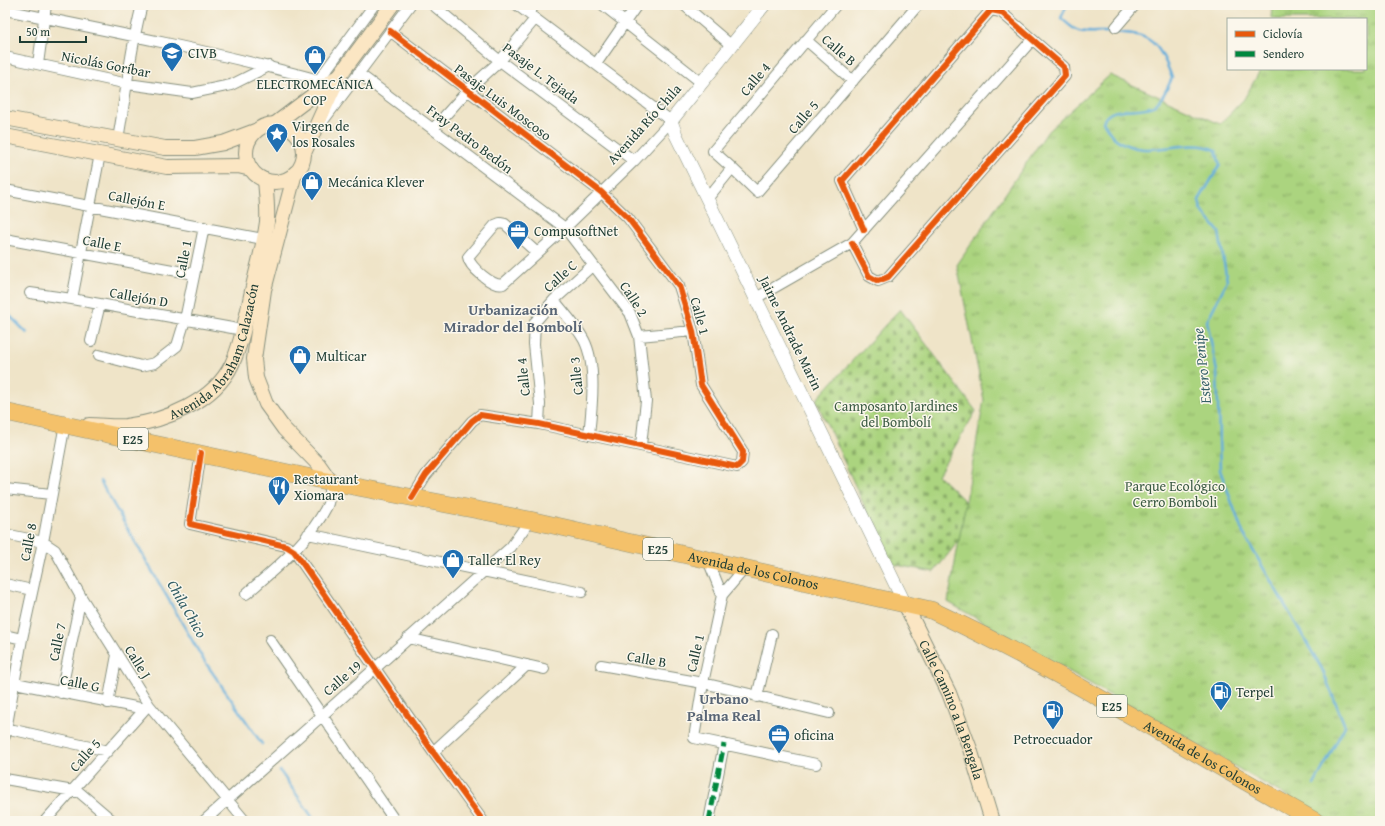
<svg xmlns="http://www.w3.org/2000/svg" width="1385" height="826" font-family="'Gentium Book Plus',serif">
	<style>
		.cemetery { fill: url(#cemetery-stones); stroke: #65885a }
		.park { fill: url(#park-tufts); stroke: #65885a }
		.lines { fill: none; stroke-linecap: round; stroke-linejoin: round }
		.stream { stroke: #63aedb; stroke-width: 2.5 }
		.minor-casing { stroke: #87907e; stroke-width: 12 }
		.tertiary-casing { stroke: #87907e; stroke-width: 14 }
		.secondary-casing { stroke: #87907e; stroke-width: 16 }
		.trunk-casing { stroke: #87907e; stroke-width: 18 }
		.minor { stroke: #fff; stroke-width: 10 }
		.tertiary { stroke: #fff; stroke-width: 13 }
		.secondary { stroke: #fbe6c3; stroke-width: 14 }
		.trunk { stroke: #f4c16a; stroke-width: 17 }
		.quiet { stroke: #00873e; stroke-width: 5; stroke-dasharray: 10 5; stroke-linecap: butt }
		.cycleway-casing { stroke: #fbf7ec; stroke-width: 8 }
		.cycleway { stroke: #e8590c; stroke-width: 6 }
		.labels { text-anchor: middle; stroke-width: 3; stroke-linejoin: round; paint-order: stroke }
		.shield { fill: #fbf7ec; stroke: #61756b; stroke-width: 1 }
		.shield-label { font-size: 13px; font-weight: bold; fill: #1f3d34 }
		.street-label { font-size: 14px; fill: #1f3d34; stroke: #fbf7ec }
		.poi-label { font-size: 14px; fill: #1f3d34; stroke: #fbf7ec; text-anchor: start }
		.park-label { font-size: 14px; fill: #3b5b43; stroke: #fbf7ec }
		.neighbourhood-label { font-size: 15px; font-weight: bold; fill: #586575; stroke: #fbf7ec }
		.water-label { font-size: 15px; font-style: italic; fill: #335f66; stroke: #fbf7ec }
	</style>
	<defs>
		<pattern id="cemetery-stones" width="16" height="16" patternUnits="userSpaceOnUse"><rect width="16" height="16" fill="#abd47f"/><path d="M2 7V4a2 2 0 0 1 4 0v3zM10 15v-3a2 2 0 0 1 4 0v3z" fill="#8bad69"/></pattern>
		<pattern id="park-tufts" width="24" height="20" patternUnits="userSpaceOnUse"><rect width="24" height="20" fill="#abd47f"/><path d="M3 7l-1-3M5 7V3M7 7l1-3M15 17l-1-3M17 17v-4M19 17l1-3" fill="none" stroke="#8bad69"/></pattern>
	</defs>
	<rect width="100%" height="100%" fill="#fbf7ec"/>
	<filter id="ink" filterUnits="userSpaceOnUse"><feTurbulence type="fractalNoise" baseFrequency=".025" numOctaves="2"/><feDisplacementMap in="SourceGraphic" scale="8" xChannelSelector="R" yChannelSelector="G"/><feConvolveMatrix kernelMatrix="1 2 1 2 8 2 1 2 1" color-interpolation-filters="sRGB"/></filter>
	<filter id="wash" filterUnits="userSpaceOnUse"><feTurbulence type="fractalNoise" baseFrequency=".012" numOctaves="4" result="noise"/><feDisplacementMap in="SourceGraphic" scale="16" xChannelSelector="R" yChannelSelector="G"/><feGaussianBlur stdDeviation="0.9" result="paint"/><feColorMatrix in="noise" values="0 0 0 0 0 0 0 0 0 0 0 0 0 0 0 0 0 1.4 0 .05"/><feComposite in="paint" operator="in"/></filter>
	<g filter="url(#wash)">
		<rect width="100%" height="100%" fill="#efe4c8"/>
		<!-- cemetery -->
		<path class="cemetery" d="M900,309L976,411L938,475L979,515L934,572L891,564L816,400Z"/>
		<!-- park -->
		<path class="park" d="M1272,5H1380V821H1330L948,602L984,400L957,265L1048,131L1110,75L1220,124L1244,99L1261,69H1366V19H1271Z"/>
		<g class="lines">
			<!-- stream -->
			<path class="stream" d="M1067,5L1061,18C1066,22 1072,29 1079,31C1086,33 1096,32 1103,32C1146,33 1157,35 1172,78C1168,87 1163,99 1155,105C1140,114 1110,103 1103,122C1107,127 1110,135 1116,139C1146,162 1184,136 1216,150L1220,165L1199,200L1201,210L1219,232L1227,281L1207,321L1217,372L1220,470L1243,533L1322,669L1345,726L1314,785
				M5,311L27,333
				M100,481L203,659L262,744
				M280,771L315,821"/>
		</g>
	</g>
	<g filter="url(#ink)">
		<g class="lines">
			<!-- minor casing -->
			<g class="minor-casing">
				<path id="minor" d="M433,5L500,61L634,161
					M517,5L671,121L634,161L565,228L503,284C493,288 469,266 468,257L495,225L500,223L505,224L536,252
					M603,5L702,83
					M684,5L732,46
					M5,10C110,31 216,52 319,80
					M528,13L535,5
					M1116,27L1135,5
					M390,31L601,192L628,218L679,286L693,331L701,385L743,452L742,462L737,467L539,424L480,415L472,421L426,475L412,498
					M806,40L853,81
					M5,57L128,84L192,93L231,85L269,66
					M38,64L46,5
					M596,64L637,5
					M358,73L565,228L630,313L639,336L646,401L641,445
					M315,85L374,5
					M323,121L410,5
					M433,129L468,90L500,61L535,19
					M118,139C126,95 130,49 142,5
					M732,168L713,151L836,5
					M5,190L263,239
					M707,199L732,168L757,192L918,5
					M5,239L194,274
					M852,243L869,276L878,281L888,277L1065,76L1064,67L1001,12L991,10L842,181L864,230
					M30,293L72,299L243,330
					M756,298L852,243L1032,40
					M72,299L100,154
					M554,300C564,313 576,325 584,340C597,365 592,407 589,435
					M639,336L693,331
					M91,341L100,304
					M99,355L141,366L155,363L177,346L185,320L204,227
					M539,424L540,404L534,344L535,322L554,300L593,265
					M201,453L190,524L286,546L294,551L433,752L483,821
					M5,489L51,494
					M5,534L43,542L55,550L81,597L149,705L245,821
					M308,534L582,592
					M708,560L722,595L703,683L694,738L816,764
					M5,584L32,590
					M246,594C276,568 309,542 327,506C330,500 330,489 331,482
					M722,595L745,568
					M5,635L22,639
					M408,638L544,669
					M270,640L395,821
					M601,665L703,683L829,713
					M5,681L145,709L149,705
					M61,693L81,597
					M757,697L772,634
					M108,703L117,655
					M5,728L108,751
					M5,736L22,639L43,542L65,424
					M433,752L527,665
					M5,779L79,792L113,821
					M45,821L145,709
					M204,821L511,547L530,520
					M709,821L724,744"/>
			</g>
			<!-- tertiary casing -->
			<g class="tertiary-casing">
				<path id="tertiary" d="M764,5L671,121L676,135L904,602"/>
			</g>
			<!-- secondary casing -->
			<g class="secondary-casing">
				<g id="secondary">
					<path d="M5,118L165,148H195L223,143L255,131"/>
					<path d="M275,124L337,77"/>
					<circle cx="275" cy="153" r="29"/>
					<path d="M5,136L167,167L238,166L251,169"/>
					<path d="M304,153L339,76L392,5"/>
					<path d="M295,173L264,290L254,359L256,378L266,404L284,429L319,465L331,482"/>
					<path id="s1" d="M89,425C101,425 114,427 126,426C165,421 214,402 232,364C242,343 247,314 252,291C257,268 264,245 267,222C268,208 266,193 265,180"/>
					<path id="s2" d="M904,602L949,693L970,749L992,821"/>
				</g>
			</g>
			<!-- trunk casing -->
			<g class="trunk-casing">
				<g id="trunk">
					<path id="s3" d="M5,412L331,482L530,520L931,610C1063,672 1188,750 1315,821"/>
				</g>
			</g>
			<!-- minor -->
			<use href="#minor" class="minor"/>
			<!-- tertiary -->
			<use href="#tertiary" class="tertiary"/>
			<!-- secondary -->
			<use href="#secondary" class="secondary"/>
			<!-- trunk -->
			<use href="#trunk" class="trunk"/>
			<!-- quiet -->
			<path class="quiet" d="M709,821L724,744"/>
			<!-- cycleway casing -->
			<g class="cycleway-casing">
				<path id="cycleway" d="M390,31L601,192L628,218L679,286L693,331L701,385L743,452L742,462L737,467L539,424L480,415L472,421L426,475L412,498
					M852,243L869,276L878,281L888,277L1065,76L1064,67L1001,12L991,10L842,181L864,230
					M201,453L190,524L286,546L294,551L433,752L483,821"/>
			</g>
			<!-- cycleway -->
			<use href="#cycleway" class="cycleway"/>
		</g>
	</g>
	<!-- icons -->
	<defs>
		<g id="school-pin" transform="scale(1.15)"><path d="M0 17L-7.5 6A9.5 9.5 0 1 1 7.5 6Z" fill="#1f6fb2" stroke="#fbf7ec"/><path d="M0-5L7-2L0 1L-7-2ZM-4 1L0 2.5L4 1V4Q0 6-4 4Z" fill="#fff"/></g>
		<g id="shop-pin" transform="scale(1.15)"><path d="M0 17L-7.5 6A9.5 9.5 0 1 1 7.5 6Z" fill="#1f6fb2" stroke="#fbf7ec"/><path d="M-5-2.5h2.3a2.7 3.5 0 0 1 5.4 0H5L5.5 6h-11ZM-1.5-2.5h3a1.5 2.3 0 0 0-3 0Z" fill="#fff"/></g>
		<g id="sight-pin" transform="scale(1.15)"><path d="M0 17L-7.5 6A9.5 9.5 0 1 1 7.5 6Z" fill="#1f6fb2" stroke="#fbf7ec"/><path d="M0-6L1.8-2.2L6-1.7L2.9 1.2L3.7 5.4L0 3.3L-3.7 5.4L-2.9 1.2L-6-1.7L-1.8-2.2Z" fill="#fff"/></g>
		<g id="office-pin" transform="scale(1.15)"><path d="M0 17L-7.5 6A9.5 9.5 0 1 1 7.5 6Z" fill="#1f6fb2" stroke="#fbf7ec"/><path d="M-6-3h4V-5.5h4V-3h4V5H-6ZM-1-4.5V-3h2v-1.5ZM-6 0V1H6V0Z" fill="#fff"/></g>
		<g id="restaurant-pin" transform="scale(1.15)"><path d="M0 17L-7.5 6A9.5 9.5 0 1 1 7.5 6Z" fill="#1f6fb2" stroke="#fbf7ec"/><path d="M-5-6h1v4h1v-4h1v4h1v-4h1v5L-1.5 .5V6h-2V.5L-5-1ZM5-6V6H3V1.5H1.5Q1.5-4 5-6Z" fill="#fff"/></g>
		<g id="fuel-pin" transform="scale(1.15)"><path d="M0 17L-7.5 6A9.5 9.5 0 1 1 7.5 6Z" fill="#1f6fb2" stroke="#fbf7ec"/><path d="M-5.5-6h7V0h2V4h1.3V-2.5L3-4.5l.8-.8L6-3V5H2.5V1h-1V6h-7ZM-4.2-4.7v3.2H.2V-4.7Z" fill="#fff"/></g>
	</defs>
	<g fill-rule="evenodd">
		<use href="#school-pin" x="172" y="53"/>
		<use href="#shop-pin" x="315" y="56"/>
		<use href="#sight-pin" x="277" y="134"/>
		<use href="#shop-pin" x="312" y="182"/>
		<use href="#office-pin" x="518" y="231"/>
		<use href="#shop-pin" x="300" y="356"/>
		<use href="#restaurant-pin" x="279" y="487"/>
		<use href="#shop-pin" x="453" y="560"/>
		<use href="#fuel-pin" x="1221" y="692"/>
		<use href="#fuel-pin" x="1053" y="711"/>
		<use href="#office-pin" x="779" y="735"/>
	</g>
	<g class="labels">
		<!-- shield labels -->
		<g class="shield">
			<rect x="118" y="428" width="30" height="22" rx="3"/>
			<rect x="643" y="538" width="30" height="22" rx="3"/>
			<rect x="1097" y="695" width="30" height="22" rx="3"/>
		</g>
		<g class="shield-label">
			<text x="133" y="444">E25</text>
			<text x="658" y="554">E25</text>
			<text x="1112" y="711">E25</text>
		</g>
		<!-- street labels -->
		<g class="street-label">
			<text transform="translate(839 50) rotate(41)" y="5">Calle B</text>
			<text transform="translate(106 64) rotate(11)" y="5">Nicolás Goríbar</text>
			<text transform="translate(541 73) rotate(37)" y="5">Pasaje L. Tejada</text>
			<text transform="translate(755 79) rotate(-50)" y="5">Calle 4</text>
			<text transform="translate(503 102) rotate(37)" y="5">Pasaje Luis Moscoso</text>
			<text transform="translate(803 117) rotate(-49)" y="5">Calle 5</text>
			<text transform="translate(644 124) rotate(-48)" y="5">Avenida Río Chila</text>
			<text transform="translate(470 139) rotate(37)" y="5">Fray Pedro Bedón</text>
			<text transform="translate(137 200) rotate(11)" y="5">Callejón E</text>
			<text transform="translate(102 243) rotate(11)" y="5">Calle E</text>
			<text transform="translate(183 259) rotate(-79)" y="5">Calle 1</text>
			<text transform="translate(560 276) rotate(-42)" y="5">Calle C</text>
			<text transform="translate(139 297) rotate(10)" y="5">Callejón D</text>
			<text transform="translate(634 299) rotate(57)" y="5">Calle 2</text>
			<text transform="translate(700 316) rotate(75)" y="5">Calle 1</text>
			<text transform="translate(791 333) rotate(64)" y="5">Jaime Andrade Marin</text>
			<text dy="5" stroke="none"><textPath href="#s1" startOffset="165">Avenida Abraham Calazacón</textPath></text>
			<text transform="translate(576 376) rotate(-96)" y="5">Calle 3</text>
			<text transform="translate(523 377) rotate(-96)" y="5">Calle 4</text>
			<text transform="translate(28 542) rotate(-79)" y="5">Calle 8</text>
			<text dy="5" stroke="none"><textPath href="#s3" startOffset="765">Avenida de los Colonos</textPath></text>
			<text transform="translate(57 642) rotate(-78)" y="5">Calle 7</text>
			<text transform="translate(695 653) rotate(-77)" y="5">Calle 1</text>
			<text transform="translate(647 659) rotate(10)" y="5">Calle B</text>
			<text transform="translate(138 662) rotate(58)" y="5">Calle J</text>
			<text transform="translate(342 678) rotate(-41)" y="5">Calle 19</text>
			<text transform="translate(80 683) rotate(11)" y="5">Calle G</text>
			<text dy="5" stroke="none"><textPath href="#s2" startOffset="118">Calle Camino a la Bengala</textPath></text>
			<text transform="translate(85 755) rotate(-48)" y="5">Calle 5</text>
			<text dy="5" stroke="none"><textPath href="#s3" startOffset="1256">Avenida de los Colonos</textPath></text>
		</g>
		<!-- poi labels -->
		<g class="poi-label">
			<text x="188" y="58">CIVB</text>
			<text x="315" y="89" text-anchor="middle">ELECTROMECÁNICA<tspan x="315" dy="16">COP</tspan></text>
			<text x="292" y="131">Virgen de<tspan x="292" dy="16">los Rosales</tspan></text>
			<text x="328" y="187">Mecánica Klever</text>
			<text x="534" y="236">CompusoftNet</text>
			<text x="316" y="361">Multicar</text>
			<text x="294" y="484">Restaurant<tspan x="294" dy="16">Xiomara</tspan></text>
			<text x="468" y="565">Taller El Rey</text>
			<text x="1236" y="697">Terpel</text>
			<text x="794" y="740">oficina</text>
			<text x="1053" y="744" text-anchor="middle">Petroecuador</text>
		</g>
		<!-- park labels -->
		<g class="park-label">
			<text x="896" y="411">Camposanto Jardines<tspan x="896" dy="16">del Bombolí</tspan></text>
			<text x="1175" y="491">Parque Ecológico<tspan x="1175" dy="16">Cerro Bomboli</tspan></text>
		</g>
		<!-- neighbourhood labels -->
		<g class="neighbourhood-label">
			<text x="513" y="315">Urbanización<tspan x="513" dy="17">Mirador del Bombolí</tspan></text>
			<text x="724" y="704">Urbano<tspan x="724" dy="17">Palma Real</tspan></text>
		</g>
		<!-- water labels -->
		<g class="water-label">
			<text transform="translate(1202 366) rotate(-96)" y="5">Estero Penipe</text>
			<text transform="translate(187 609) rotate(60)" y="5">Chila Chico</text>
		</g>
	</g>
	<!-- margin -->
	<rect width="1385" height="826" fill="none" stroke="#fbf7ec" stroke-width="20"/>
	<!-- legend -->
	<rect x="1227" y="18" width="140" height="52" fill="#fbf7ec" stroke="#a3ada2"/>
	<rect x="1235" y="31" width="20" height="6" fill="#e8590c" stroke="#a3ada2"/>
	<text x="1263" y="38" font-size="12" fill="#1f3d34">Ciclovía</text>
	<rect x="1235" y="51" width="20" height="6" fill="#00873e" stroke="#a3ada2"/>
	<text x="1263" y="58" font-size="12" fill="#1f3d34">Sendero</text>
	<!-- scale -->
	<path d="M20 36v6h66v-6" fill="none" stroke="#1f3d34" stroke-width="2"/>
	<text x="26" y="36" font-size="12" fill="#1f3d34" stroke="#fbf7ec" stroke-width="3" paint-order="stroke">50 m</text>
</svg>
